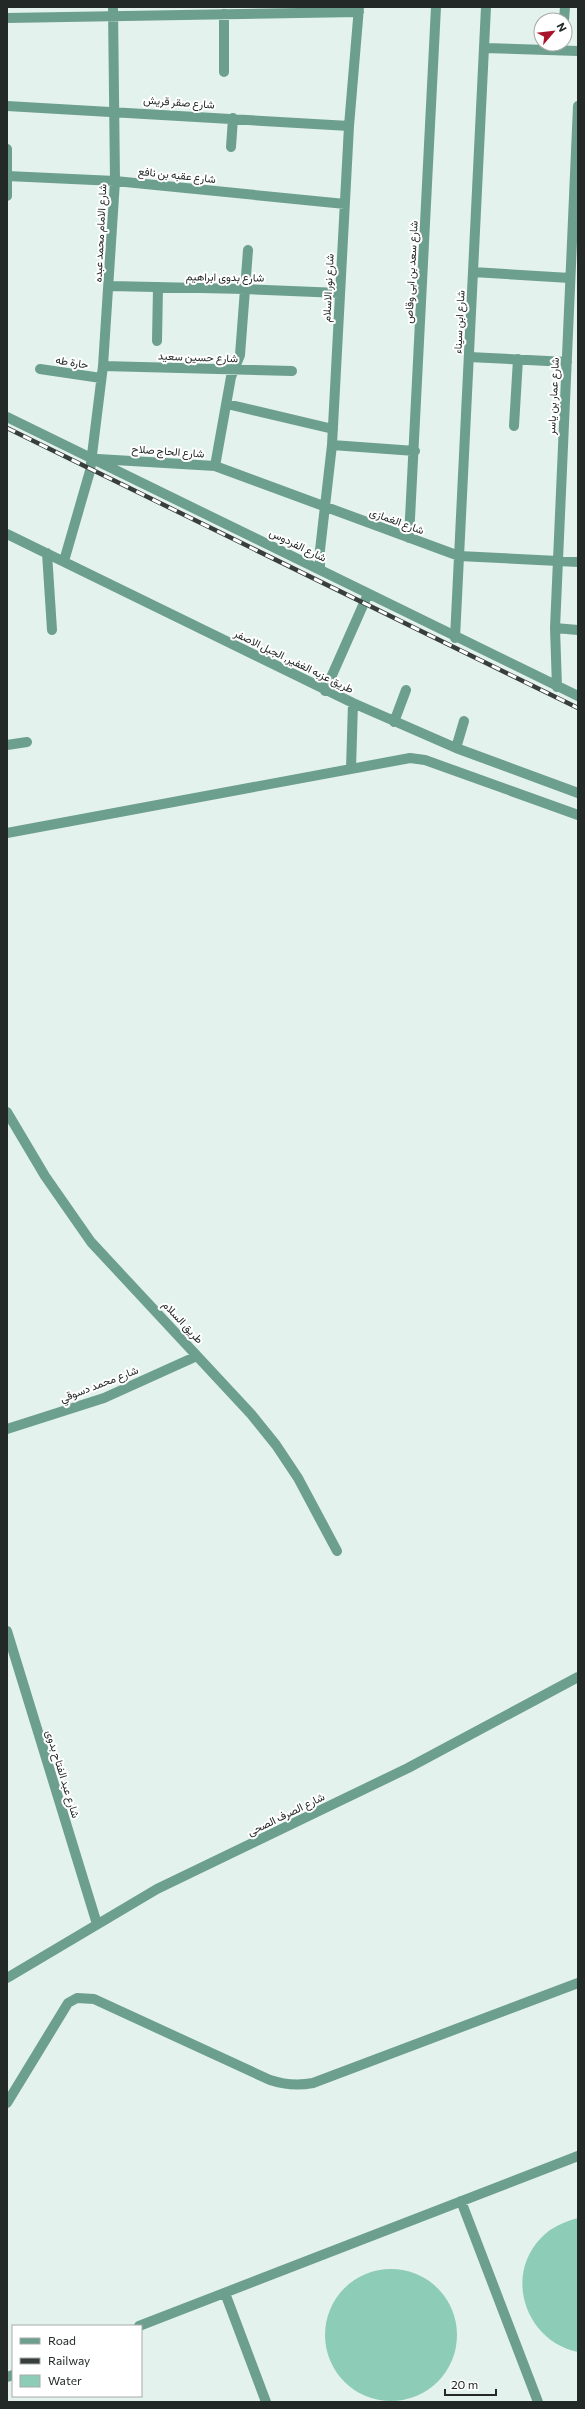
<svg xmlns="http://www.w3.org/2000/svg" width="585" height="2409" font-family="Commissioner,Vazirmatn,sans-serif">
	<style>
		.water { fill: #8dcdb7 }
		.lines { fill: none; stroke-linecap: round; stroke-linejoin: round }
		.minor { stroke: #6d9f8e; stroke-width: 10 }
		.rail-casing { stroke: #373e3c; stroke-width: 4.5 }
		.rail { stroke: #fff; stroke-width: 3; stroke-dasharray: 9; stroke-linecap: butt }
		.labels { text-anchor: middle; stroke-width: 4; stroke-linejoin: round; paint-order: stroke }
		.street-label { font-size: 11px; fill: #232927; stroke: #fff }
	</style>
	<rect width="100%" height="100%" fill="#e3f2ec"/>
	<!-- water -->
	<path class="water" d="M578,2218V2352C527,2342 503,2277 541,2238C551,2227 564,2222 578,2218Z
		M325 2335a66 66 0 1 1 132 0a66 66 0 1 1-132 0Z"/>
	<g class="lines">
		<!-- minor -->
		<path class="minor" d="M7,18L359,12
			M564,20L565,7
			M484,48L578,51
			M224,72V14
			M7,106L349,126
			M231,147L233,118
			M7,149V196
			M7,176L115,181L345,204
			M473,272L570,278
			M110,286L245,289L340,293
			M157,341L158,287
			M469,357L567,362
			M103,366L292,371
			M40,369L101,378
			M227,404L333,429
			M7,417L578,696
			M514,426L518,359
			M332,445L415,451
			M98,459L215,466L231,377L240,355L248,250
			M215,466L459,556L578,562
			M7,534L353,703L456,748L578,793
			M409,538L436,7
			M47,553L52,630
			M64,561L90,471L103,366L115,181L113,7
			M320,569V550L332,445L349,126L359,7
			M555,628L578,630
			M455,638L486,7
			M557,687L555,628L578,106
			M325,691L368,594
			M394,722L406,690
			M7,745L27,742
			M456,748L464,721
			M351,769L353,703
			M7,833L410,758L425,760L578,815
			M7,1112L45,1176L91,1242L251,1414L276,1445L298,1478L337,1551
			M7,1429L104,1398L197,1356
			M7,1631L97,1924
			M7,1978L157,1889L408,1768L578,1677
			M7,2103L68,2003L77,1998L94,1999L270,2080C285,2085 297,2086 313,2083L578,1983
			M461,2201L538,2402
			M225,2293L266,2402
			M139,2326L578,2156
			M7,2377L13,2375"/>
		<!-- rail casing -->
		<g class="rail-casing">
			<path id="rail" d="M7,428L578,708"/>
		</g>
		<!-- rail -->
		<use href="#rail" class="rail"/>
	</g>
	<g class="labels">
		<!-- street labels -->
		<g class="street-label">
			<text transform="translate(179 102) rotate(4)" y="4">شارع صقر قريش</text>
			<text transform="translate(177 175) rotate(6)" y="4">شارع عقبه بن نافع</text>
			<text transform="translate(100 233) rotate(-87)" y="4">شارع الامام محمد عبده</text>
			<text transform="translate(411 272) rotate(-87)" y="4">شارع سعد بن ابى وقاص</text>
			<text transform="translate(225 277) rotate(1)" y="4">شارع بدوى ابراهيم</text>
			<text transform="translate(328 288) rotate(-87)" y="4">شارع نور الاسلام</text>
			<text transform="translate(459 322) rotate(-87)" y="4">شارع ابن سيناء</text>
			<text transform="translate(198 357) rotate(2)" y="4">شارع حسين سعيد</text>
			<text transform="translate(72 362) rotate(9)" y="4">حارة طه</text>
			<text transform="translate(553 396) rotate(-87)" y="4">شارع عمار بن ياسر</text>
			<text transform="translate(168 451) rotate(4)" y="4">شارع الحاج صلاح</text>
			<text transform="translate(397 521) rotate(20)" y="4">شارع الغمازى</text>
			<text transform="translate(298 545) rotate(26)" y="4">شارع الفردوس</text>
			<text transform="translate(294 661) rotate(26)" y="4">طريق عزبه الغفير, الجبل الاصفر</text>
			<text transform="translate(183 1322) rotate(47)" y="4">طريق السلام</text>
			<text transform="translate(99 1384) rotate(-21)" y="4">شارع محمد دسوقي</text>
			<text transform="translate(63 1774) rotate(73)" y="4">شارع عبد الفتاح بدوى</text>
			<text transform="translate(286 1814) rotate(-26)" y="4">شارع الصرف الصحى</text>
		</g>
	</g>
	<!-- border -->
	<rect width="585" height="2409" fill="none" stroke="#232927" stroke-width="16"/>
	<!-- legend -->
	<rect x="12" y="2325" width="130" height="72" fill="#ffffff" stroke="#a7a9a9"/>
	<rect x="20" y="2338" width="20" height="6" fill="#6d9f8e" stroke="#a7a9a9"/>
	<text x="48" y="2345" font-size="12" fill="#232927">Road</text>
	<rect x="20" y="2358" width="20" height="6" fill="#373e3c" stroke="#a7a9a9"/>
	<text x="48" y="2365" font-size="12" fill="#232927">Railway</text>
	<rect x="20" y="2375" width="20" height="12" fill="#8dcdb7" stroke="#a7a9a9"/>
	<text x="48" y="2385" font-size="12" fill="#232927">Water</text>
	<!-- north arrow -->
	<g transform="translate(553 32) rotate(62)"><circle r="19" fill="#ffffff" stroke="#a7a9a9"/>
	<path d="M0-3L7 15L0 10L-7 15Z" fill="#aa142b"/>
	<text y="-6" font-size="11" font-weight="bold" text-anchor="middle" fill="#232927">N</text>
	</g>
	<!-- scale -->
	<path d="M445 2389v6h51v-6" fill="none" stroke="#232927" stroke-width="2"/>
	<text x="451" y="2389" font-size="12" fill="#232927" stroke="#ffffff" stroke-width="3" paint-order="stroke">20 m</text>
</svg>
